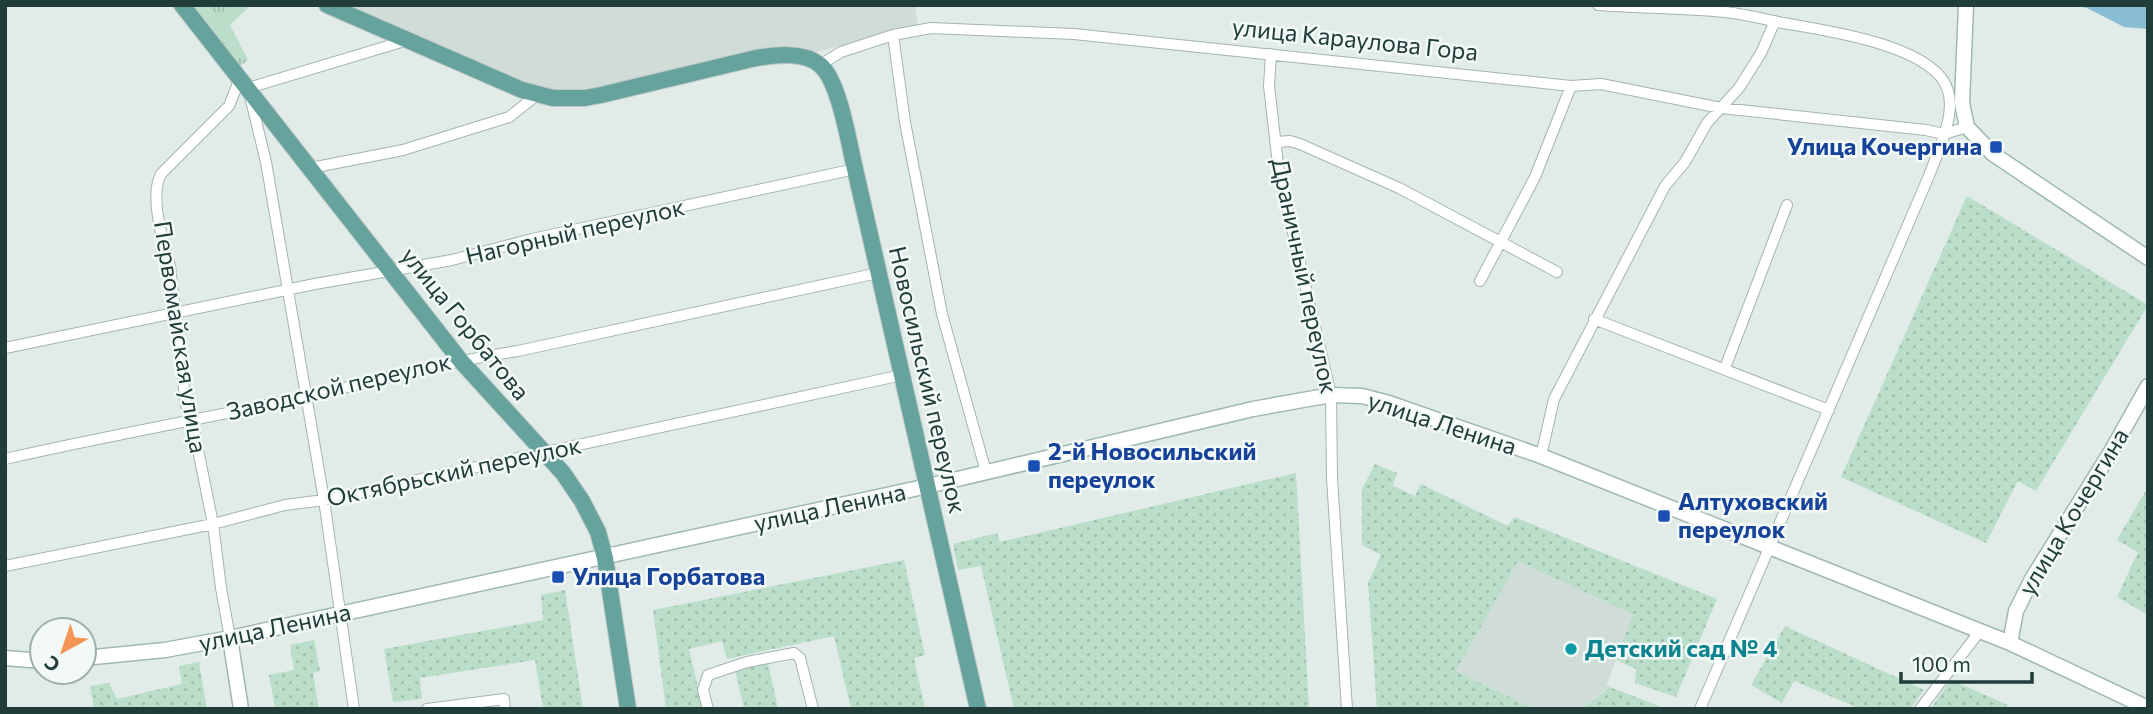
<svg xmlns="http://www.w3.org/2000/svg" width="2153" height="714" font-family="Commissioner,sans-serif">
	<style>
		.built { fill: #d0dcd8 }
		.grass { fill: url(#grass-tufts) }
		.garden { fill: url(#garden-dots) }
		.water { fill: #88bdd3 }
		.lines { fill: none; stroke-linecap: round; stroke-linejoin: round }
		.street-casing { stroke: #a4b4b1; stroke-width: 12 }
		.secondary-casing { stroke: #9fb8b3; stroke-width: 17 }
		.primary-casing { stroke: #c1c9c8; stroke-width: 18 }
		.street { stroke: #fff; stroke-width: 10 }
		.secondary { stroke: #fff; stroke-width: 14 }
		.primary { stroke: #65a39c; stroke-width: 16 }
		.transit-dot { fill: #1a4fb4; stroke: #f2f9f6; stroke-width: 2.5 }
		.culture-dot { fill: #0f9aa8; stroke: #f2f9f6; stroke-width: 2.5 }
		.labels { text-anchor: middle; stroke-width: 5; stroke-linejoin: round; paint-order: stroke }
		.street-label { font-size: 24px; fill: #213d3a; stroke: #f2f9f6 }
		.transit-label { font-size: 24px; font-weight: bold; fill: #164399; stroke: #f2f9f6; text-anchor: start }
		.culture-label { font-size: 24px; font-weight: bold; fill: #0d838f; stroke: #f2f9f6; text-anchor: start }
	</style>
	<defs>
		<pattern id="grass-tufts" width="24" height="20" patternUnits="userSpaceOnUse" patternTransform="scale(1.75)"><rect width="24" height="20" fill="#badec9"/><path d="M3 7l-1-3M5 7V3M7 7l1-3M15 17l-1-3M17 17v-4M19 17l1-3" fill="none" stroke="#a0bfad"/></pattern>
		<pattern id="garden-dots" width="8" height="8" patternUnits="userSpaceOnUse" patternTransform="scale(1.75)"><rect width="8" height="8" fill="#badec9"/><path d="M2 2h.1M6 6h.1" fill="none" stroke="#a0bfad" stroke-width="1.8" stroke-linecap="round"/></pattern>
	</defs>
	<rect width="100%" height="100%" fill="#e1ece9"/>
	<!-- built -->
	<path class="built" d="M347,5H915L918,26L816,52L793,47L764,48L593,88L555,92L530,87Z
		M1518,560L1633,614L1605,690L1581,709H1535L1456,671Z"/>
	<!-- grass -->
	<path class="grass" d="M189,5H251L230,25L248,60L239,67Z"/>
	<!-- garden -->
	<path class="garden" d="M1967,196L2148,305L2036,491L2018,481L1986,543L1841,477Z
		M1375,464L1397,473L1393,486L1415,496L1421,484L1508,526L1514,517L1717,599L1676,697L1635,683L1636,669L1616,660L1633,614L1518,561L1456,671L1535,709H1377L1368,583L1381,555L1362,545V489Z
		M1296,473L1309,709H1014L981,566L958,570L953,544L997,533L1000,542Z
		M2148,487V615L2117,597L2138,552L2117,540Z
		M904,560L925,655L914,658L925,709H851L834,636L727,659L722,641L689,649L703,709H666L653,610Z
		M565,590L583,709H543L535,660L420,678L422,699L393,702L384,649L543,620L541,595Z
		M1785,626L1924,690L1910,709H1861L1794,681L1782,703L1751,685Z
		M314,640L320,671L313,673L319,709H275L269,675L294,670L290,645Z
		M199,662L207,709H94L90,686L109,683L117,699L182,684L179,666Z
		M768,663L778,709H744L735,669Z
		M1951,680L2008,705L2005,709H1933L1931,708Z
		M1607,686L1659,706L1658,709H1581L1605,691Z"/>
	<!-- water -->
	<path class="water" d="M2073,5H2148V29L2124,27L2087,8Z"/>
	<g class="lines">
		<!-- street casing -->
		<g class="street-casing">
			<path id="street" d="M1598,5C1640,8 1683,8 1725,12C1744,14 1764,19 1783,23C1823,30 1936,45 1948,91C1956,116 1937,154 1928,178L1700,709
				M893,35L905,122L942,314L986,472
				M1271,54L1269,86L1279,173L1331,395L1332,478L1347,709
				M820,65L841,52L893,35L931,28L1074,34L1571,86L1601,84L1721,108L1926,130L1944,134L1967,127
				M1277,142L1290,141L1300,144L1399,188L1557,272
				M311,168L403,150L509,117L537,95
				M1480,281L1535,177L1571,86
				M1594,319L1829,410
				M5,348L315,284L452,260L532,239L855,169
				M1725,368L1787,205
				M1541,456L1554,399L1665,186L1685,162L1707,123L1739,88L1761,53L1775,21
				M5,459C106,436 208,418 309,396C379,380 447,362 518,351L878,273
				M5,566L213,524L285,505L324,500L902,375
				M230,638L221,588L213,524L192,420L186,405L170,266C163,242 149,196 161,174L229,106L240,78
				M354,709L324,500L266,162L248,88L408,40
				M427,709L504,699L505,709
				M708,709L703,690L708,675L747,662L794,653L800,658L813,709
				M1920,709L1980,631"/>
		</g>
		<!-- secondary casing -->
		<g class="secondary-casing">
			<path id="secondary" d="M1966,5L1962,103L1967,127L1993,154L2148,258
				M230,638L241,709
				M2010,643L2016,611L2032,579L2112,450L2148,386
				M5,658L42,661
				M84,658L165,650L230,638L928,486L1253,409L1331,395L1362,396L1389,403L1541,456L2010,643L2148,708"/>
		</g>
		<!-- primary casing -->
		<g class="primary-casing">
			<path id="primary" d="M182,5L460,360L563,473L582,501L598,532L605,558L628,709
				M327,5L522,90L553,98H585L601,95L756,58C776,55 803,51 820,65C839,80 849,144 855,169L978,709"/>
		</g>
		<!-- street -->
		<use href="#street" class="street"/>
		<!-- secondary -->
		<use href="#secondary" class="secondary"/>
		<!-- primary -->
		<use href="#primary" class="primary"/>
	</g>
	<!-- markers -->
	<g class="transit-dot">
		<rect x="1989" y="140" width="14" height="14" rx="3.5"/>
		<rect x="1027" y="459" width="14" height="14" rx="3.5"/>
		<rect x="1657" y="509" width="14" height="14" rx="3.5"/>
		<rect x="551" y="570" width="14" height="14" rx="3.5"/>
	</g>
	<circle class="culture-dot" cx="1571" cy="649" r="7"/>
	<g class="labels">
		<!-- street labels -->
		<g class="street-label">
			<text transform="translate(1355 40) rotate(6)" y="8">улица Караулова Гора</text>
			<text transform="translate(575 232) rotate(-13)" y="8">Нагорный переулок</text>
			<text transform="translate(1304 276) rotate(78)" y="8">Драничный переулок</text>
			<text transform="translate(465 324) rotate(51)" y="8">улица Горбатова</text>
			<text transform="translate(180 337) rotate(81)" y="8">Первомайская улица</text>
			<text transform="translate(927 380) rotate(77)" y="8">Новосильский переулок</text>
			<text transform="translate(339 387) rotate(-13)" y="8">Заводской переулок</text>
			<text transform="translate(1442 424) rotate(18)" y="8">улица Ленина</text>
			<text transform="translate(454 472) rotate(-12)" y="8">Октябрьский переулок</text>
			<text transform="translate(830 508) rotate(-12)" y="8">улица Ленина</text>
			<text transform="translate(2074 512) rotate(-59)" y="8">улица Кочергина</text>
			<text transform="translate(275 628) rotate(-12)" y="8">улица Ленина</text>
		</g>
		<!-- transit labels -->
		<g class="transit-label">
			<text x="1982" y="155" text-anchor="end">Улица Кочергина</text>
			<text x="1048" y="460">2-й Новосильский<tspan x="1048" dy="28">переулок</tspan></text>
			<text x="1678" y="510">Алтуховский<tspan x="1678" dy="28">переулок</tspan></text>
			<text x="572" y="585">Улица Горбатова</text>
		</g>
		<!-- culture labels -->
		<g class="culture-label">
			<text x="1585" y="657">Детский сад № 4</text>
		</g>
	</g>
	<!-- border -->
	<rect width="2153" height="714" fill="none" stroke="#213d3a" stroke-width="14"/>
	<!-- north arrow -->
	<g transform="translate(63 651) rotate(220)"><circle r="33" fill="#f2f9f6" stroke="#9eaeab" stroke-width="2"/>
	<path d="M0-5L12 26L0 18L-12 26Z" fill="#f59457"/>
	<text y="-10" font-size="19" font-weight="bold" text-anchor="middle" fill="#213d3a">С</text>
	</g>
	<!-- scale -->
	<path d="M1901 672v10h131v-10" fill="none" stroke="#213d3a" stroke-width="3.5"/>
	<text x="1912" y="672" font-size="21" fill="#213d3a" stroke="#f2f9f6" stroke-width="5" paint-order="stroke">100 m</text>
</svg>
